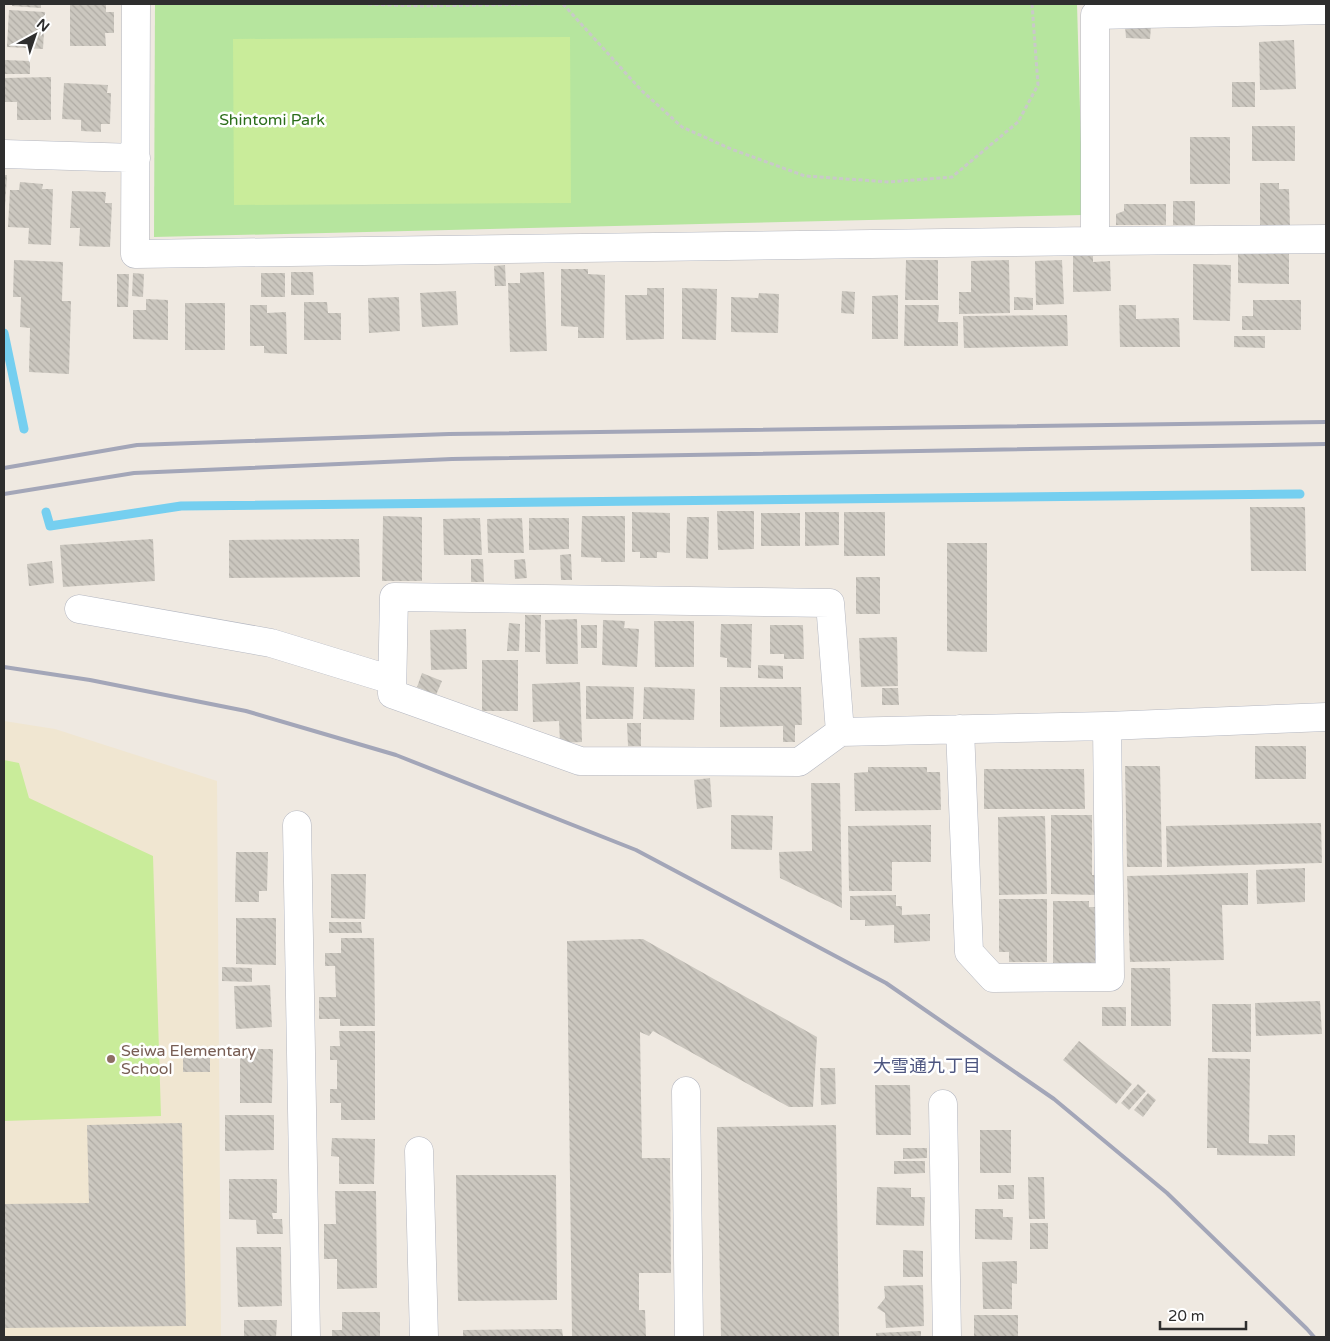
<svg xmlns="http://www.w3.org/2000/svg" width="1330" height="1341" font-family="'Varela Round','Noto Sans JP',sans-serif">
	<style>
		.education { fill: #f0e6d1 }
		.grass { fill: #b6e59e }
		.pitch { fill: #c9ec9a }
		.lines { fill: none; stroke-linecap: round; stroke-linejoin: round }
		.stream { stroke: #75cff0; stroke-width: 9 }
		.building { fill: url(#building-back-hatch) }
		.minor-casing { stroke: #b4b7c1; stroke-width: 29 }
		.path { stroke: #c9c9c9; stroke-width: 3; stroke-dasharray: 4 2.5; stroke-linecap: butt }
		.minor { stroke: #fff; stroke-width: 28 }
		.rail { stroke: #a3a6b8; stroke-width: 4 }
		.education-dot { fill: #8d6e63; stroke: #fff; stroke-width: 2 }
		.labels { text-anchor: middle; stroke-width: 5; stroke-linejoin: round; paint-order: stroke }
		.park-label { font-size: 16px; fill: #2c6e1b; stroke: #fff }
		.education-label { font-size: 16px; fill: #785e54; stroke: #fff; text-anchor: start }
		.neighbourhood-label { font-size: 18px; fill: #4d5680; stroke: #fff }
	</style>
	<defs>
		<pattern id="building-back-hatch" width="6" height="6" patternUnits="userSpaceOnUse" patternTransform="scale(1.25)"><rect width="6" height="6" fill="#cbc7bf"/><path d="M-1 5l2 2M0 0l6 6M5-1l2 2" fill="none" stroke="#afaba4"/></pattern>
	</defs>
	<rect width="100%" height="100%" fill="#efe9e1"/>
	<!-- education -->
	<path class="education" d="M4,721L55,729L217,781L221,1337H4Z"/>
	<!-- grass -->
	<path class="grass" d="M155,4H1077L1083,215L154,237Z"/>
	<!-- pitch -->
	<path class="pitch" d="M570,37L571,203L234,205L233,39Z
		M4,760L19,763L29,798L153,856L161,1116L4,1121Z"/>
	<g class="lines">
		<!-- stream -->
		<path class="stream" d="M4,333L24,429
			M46,512L50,526L181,506L1300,494"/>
	</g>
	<!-- building -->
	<path class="building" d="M12,4H41V8L12,6Z
		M70,4H106V12H114V33H105L106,46H70Z
		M9,10L45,12L43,49L7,47Z
		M1125,25L1151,26L1150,39L1126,38Z
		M1294,40L1296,89L1260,90L1259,42Z
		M4,60L30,61V74H4Z
		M51,77V120H17V102H5L4,78Z
		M1232,82H1255V107H1232Z
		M64,83L108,85L107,93H111L110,124H101V132L81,131V120L62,119Z
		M1252,126H1295V161H1252Z
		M1190,137H1230V184H1190Z
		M4,175H7L5,207H4Z
		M20,182L43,184L42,189H53L51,245L28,244L29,228L8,227L10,190H19Z
		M1260,183H1279V189H1289L1290,228L1260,229Z
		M72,191L106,192L105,203H112L110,247L79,246L80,228H70Z
		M1173,201H1195V225H1173Z
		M1124,204H1166V225H1116V214L1124,211Z
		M1238,248L1289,249V284L1238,283Z
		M1073,256H1093V262L1110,261L1111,291L1073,292Z
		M14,260L63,262L62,301H71L69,374L29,372L30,328L20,327L21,297H13Z
		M906,260H938V300H905Z
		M1009,260L1010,313L959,314V292H971V261Z
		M1062,260L1064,304L1036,305L1035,261Z
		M1193,264L1231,265L1230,321L1193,320Z
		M505,265L506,286H495L494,266Z
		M561,269H588V274L605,275L604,338H578V327L561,326Z
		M291,272H313L314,295H291Z
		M544,272L547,351L510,352L508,283H520V273Z
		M133,273L144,274L143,297L132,296Z
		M261,273H285V297H261Z
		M117,274H129L128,307H117Z
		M647,288H664V339L626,340L625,295H647Z
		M682,288L717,289L716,340L682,339Z
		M456,291L458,325L422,327L420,293Z
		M842,291L855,292L854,314L841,313Z
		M759,293L779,294L778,333L731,332V297L758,298Z
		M898,295V339H872V296Z
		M399,297L400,331L369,333L368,298Z
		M1014,297L1033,298V310H1014Z
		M146,299L168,300V340L133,339V310H146Z
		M1253,300H1301V330H1242V316H1253Z
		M304,302H327L328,313H341V340H304Z
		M185,303H225V350H185Z
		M250,305H267V313L286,312L287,354L264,353V346H250Z
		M905,305H939L938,322H958V346H904Z
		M1119,305H1136V319L1179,318L1180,347H1120Z
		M1067,315L1068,346L964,348L963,316Z
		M1234,336H1265V348L1234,347Z
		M1250,507H1305L1306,571H1251Z
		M717,511H754V549L718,550Z
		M632,512L670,513V553L657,552V558H640V552H632Z
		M805,512H839V545L805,546Z
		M844,512H885V556H844Z
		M761,513H800V546H761Z
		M383,516L422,517V581H382Z
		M582,516H625V562H601V558L581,557Z
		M687,517H709L708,559L686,558Z
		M480,518L482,555H444L443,519Z
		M522,518L524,553H488L487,519Z
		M529,518H569V549L529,550Z
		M153,539L155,581L63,587L60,545Z
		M359,539L360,577L229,578V540Z
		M947,543H987V652L947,651Z
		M571,554L572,580H561L560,555Z
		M471,559H483L484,582H471Z
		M525,559L527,578L515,579L514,560Z
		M52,561L54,583L29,586L27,564Z
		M856,577H880V614H856Z
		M525,615H541L540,652H525Z
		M577,619L578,664H546L545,620Z
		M603,620L625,621L624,628L639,629L637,667L602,665Z
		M654,621H694V667H655Z
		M509,623L520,624L519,651H507Z
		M721,624H752L751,668L727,667V658L720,657Z
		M581,625H597V648H581Z
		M770,625H803L804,659H784V654H770Z
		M466,629L467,669L431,670L430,630Z
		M897,637L898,686L861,687L859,638Z
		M482,660H518V711H482Z
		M758,665L783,666V679L758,678Z
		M422,673L442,681L436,695L417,687Z
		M580,682L582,742L560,743L559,721L533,722L532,684Z
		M586,686L634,687L633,719H586Z
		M644,687L695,689L694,720L643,719Z
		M720,687H801L802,725H795V742H783V726L720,727Z
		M882,688H898L899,705H882Z
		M627,723H641V746H628Z
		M1255,746H1306V779H1255Z
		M1125,766H1160L1162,867H1127Z
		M868,767H927V772H940L941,810L855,811L854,773L868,772Z
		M984,769H1084L1085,809H984Z
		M710,778L712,807L697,809L694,780Z
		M811,783H840L842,908L780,878L779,852L812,851Z
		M731,815L773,816L772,850L731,849Z
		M1051,815H1092V875H1099V895L1051,894Z
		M1045,816L1047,894L999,895L998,817Z
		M1321,823L1322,863L1167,867L1166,826Z
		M931,825V862H892V891H849L848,826Z
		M236,852H268L267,891H259V902H235Z
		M1305,868V902L1257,904L1256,870Z
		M1248,873V905H1222L1224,960L1130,962L1127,876Z
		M331,874H366L365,919L331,918Z
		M896,895V906H902V915L930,914V941L894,943V925L865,926V920H850V896Z
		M999,899H1047V962H1009V952H999Z
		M1053,901H1089V907H1101V933H1095V964H1053Z
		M236,918H276V965L236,964Z
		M329,922H361L362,933H329Z
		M341,938H374L375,1026H340V1019H319V997H336L335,966H325V953H341Z
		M643,939L817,1037L813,1107H789L653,1031L649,1036L640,1032L642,1158H670L671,1273H639V1310H645L646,1337H572L567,941Z
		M222,967L252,968V982L222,981Z
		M1131,968H1170L1171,1026H1131Z
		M270,985L272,1027L236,1029L234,986Z
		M1320,1001L1322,1034L1256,1036L1255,1003Z
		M1212,1004H1251V1052H1212Z
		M1102,1007H1126V1026H1102Z
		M339,1031H375V1120H341V1103H330V1089H337V1060H330V1046H340Z
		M1079,1041L1132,1084L1116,1104L1063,1060Z
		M240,1049H273L272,1103H240Z
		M183,1057L210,1058V1072H183Z
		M1208,1058L1250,1059L1249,1143L1268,1144V1135H1295V1156L1217,1155V1148H1207Z
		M820,1068H835L836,1104L821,1105Z
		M1138,1084L1146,1091L1129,1110L1121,1103Z
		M875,1085H910L911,1135H876Z
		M1148,1093L1156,1100L1143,1117L1134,1110Z
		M225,1115H274V1150L225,1151Z
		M182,1123L186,1326L4,1328V1204L89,1203L87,1125Z
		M836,1125L839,1337H721L717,1127Z
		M980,1130H1011V1173H980Z
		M332,1138L375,1139L374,1184H339V1157L331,1156Z
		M903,1148H927V1158L903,1159Z
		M894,1161H925V1173L894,1174Z
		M456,1175H556L557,1300L458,1301Z
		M1028,1177H1044L1045,1219H1029Z
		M229,1179H277V1213H272L273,1219H282L283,1234H257L256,1220L229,1219Z
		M998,1185H1014V1199H998Z
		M877,1187L911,1188V1197H925L924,1226L876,1225Z
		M335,1191H376L377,1288L337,1289V1259H324V1224H336Z
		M975,1209H1003V1217H1013L1012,1240L975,1239Z
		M1030,1223H1048V1249H1030Z
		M236,1247H281L282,1306L238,1307Z
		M903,1250L923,1251V1277H903Z
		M1017,1261V1284L1012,1283V1309H983L982,1262Z
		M923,1285L924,1326L886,1328L885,1313L877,1308L885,1298L884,1286Z
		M342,1312H380V1337H332V1330H342Z
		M974,1315H1018V1337H974Z
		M244,1320H277L276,1337H244Z
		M562,1329L563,1337H463V1330Z
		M921,1331V1337H876V1333Z"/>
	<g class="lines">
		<!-- minor casing -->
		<g class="minor-casing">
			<path id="minor" d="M136,4L135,254L1095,241V15L1326,10
				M4,154L136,158
				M1095,241L1326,239
				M79,609L271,643L392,680
				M960,729L969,952L993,978L1110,977L1107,726
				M840,732L830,603L394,597L392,694L580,761L799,762L840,732L1107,726L1326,717
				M297,825L306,1337
				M686,1091L689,1337
				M943,1104L947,1337
				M419,1151L424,1337"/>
		</g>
		<!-- path -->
		<path class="path" d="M368,4L421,6L543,4
			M563,4L641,90L682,127L731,149L805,176L889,182L952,177L1018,122L1038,85L1032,4"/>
		<!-- minor -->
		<use href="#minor" class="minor"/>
		<!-- rail -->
		<path class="rail" d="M4,468L137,445L449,434L1326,422
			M4,494L134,473L452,459L1326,444
			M4,667L90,680L246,711L396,755L636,850L886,983L1054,1099L1167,1193L1307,1329L1314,1337"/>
	</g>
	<!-- markers -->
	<circle class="education-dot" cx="111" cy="1059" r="5"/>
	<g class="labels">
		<!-- park labels -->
		<g class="park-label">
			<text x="272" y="125">Shintomi Park</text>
		</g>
		<!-- education labels -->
		<g class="education-label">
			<text x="121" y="1056">Seiwa Elementary<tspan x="121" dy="18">School</tspan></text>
		</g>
		<!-- neighbourhood labels -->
		<g class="neighbourhood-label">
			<text x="927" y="1072">大雪通九丁目</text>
		</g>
	</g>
	<!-- border -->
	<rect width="1330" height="1341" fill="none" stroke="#2e2e2e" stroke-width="10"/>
	<!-- north arrow -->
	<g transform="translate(35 35) rotate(40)" stroke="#ffffff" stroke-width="4" paint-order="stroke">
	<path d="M0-4L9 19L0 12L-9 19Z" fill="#2e2e2e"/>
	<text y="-8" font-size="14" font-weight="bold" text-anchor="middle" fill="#2e2e2e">N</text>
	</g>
	<!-- scale -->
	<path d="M1160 1321v8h86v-8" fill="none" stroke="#2e2e2e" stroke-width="2.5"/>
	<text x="1168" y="1321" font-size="15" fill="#2e2e2e" stroke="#ffffff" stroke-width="4" paint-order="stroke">20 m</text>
</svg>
